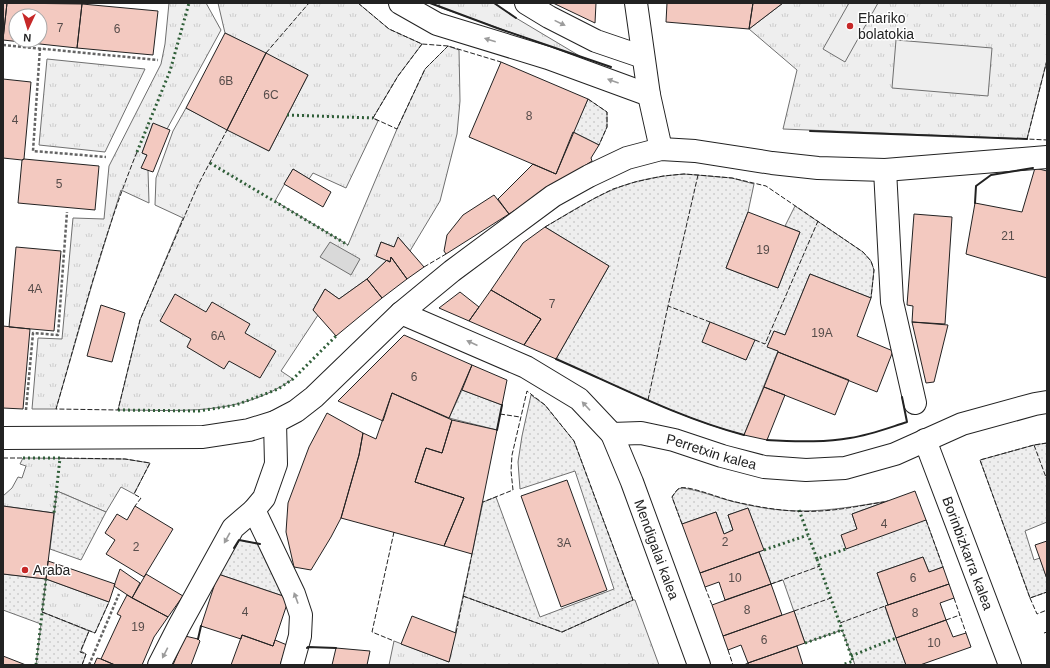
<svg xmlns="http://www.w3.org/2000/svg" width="1050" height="668" font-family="Arial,sans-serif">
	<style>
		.grass { fill: url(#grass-tufts); stroke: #6f6f6f }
		.garden { fill: url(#garden-dots); stroke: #6f6f6f; fill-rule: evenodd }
		.pitch { fill: #eee; stroke: #6f6f6f }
		.water { fill: #d9d9d9; stroke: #6f6f6f }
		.building { fill: #f3c9c0; stroke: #222; fill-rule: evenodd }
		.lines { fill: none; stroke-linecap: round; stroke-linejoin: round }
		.minor-casing { stroke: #222; stroke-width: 24 }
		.path { stroke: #646464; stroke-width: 2.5; stroke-dasharray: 3 2; stroke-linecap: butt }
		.minor { stroke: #fff; stroke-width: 22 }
		.hedge { stroke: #2f5e38; stroke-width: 3; stroke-dasharray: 2 3; stroke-linecap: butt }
		.fence { stroke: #222; stroke-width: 1; stroke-dasharray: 5 2; stroke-linecap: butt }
		.wall { stroke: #222; stroke-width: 2 }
		.oneway { fill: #9c9c9c }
		.poi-dot { fill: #c62828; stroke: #fff; stroke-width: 1.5 }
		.labels { text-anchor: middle; stroke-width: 3; stroke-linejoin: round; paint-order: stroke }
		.number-label { font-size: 12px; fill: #564c4a }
		.poi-label { font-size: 14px; fill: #222; stroke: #fff; text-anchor: start }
		.street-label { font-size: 14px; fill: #222; stroke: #fff }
	</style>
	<defs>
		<pattern id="grass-tufts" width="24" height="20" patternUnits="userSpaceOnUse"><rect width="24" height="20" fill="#eee"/><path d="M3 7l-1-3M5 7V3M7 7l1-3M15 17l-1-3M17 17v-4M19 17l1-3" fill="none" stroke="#ccc"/></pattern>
		<pattern id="garden-dots" width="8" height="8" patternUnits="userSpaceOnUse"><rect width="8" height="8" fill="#eee"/><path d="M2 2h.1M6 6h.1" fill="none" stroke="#ccc" stroke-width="1.8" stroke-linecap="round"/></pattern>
	</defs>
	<rect width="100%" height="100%" fill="#fff"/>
	<!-- grass -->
	<path class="grass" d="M169,3H206L221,30L167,129L153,124L142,153L147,155L142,168L148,170L149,203L121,190L93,281L56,409H32L38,338L62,339L73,218L104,219L109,166L161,64L165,44Z
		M218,3H358L389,29L422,44L398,76L373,118L378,121L346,188L313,173L309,179L293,169L275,201L348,245L397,129L425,69L448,46L459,50L460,101L457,134L440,201L410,251L399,238L394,247L381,242L376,256L387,260L367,279L339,299L325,289L313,310L318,315L281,371L293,379C238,417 181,410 118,410L140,320L183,218L155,205L156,178L173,131L186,108L269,151L308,75L225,33Z
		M439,3H494L516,18L583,58L439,7Z
		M783,3H1047V60L1027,139L783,129L797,70L749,29Z
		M47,59L145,69L105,152L39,145Z
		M23,458L125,459L150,463L134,494L121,487L106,512L57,491L54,513L3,506V496L12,488L18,477L22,478L26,466L20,464Z
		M46,579L109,602L95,633L42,612Z
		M463,596L562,632L633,600H635L659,665H389L394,641L449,662Z"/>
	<!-- garden -->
	<path class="garden" d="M588,99L607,112V127L599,145L573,132Z
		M684,174L732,178L754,184L748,212L726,268L778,288L800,232L785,226L795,206L863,252L871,261L874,270L871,298L810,274L785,335L774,331L768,347L778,351L744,435C679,418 618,386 556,359L609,266L545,227C567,214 589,200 612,190C635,180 659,176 684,174ZM711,323L754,340L746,360L703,342Z
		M462,390L502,405L497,430L449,418Z
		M531,395L545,405L574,441L633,600L562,632L463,596L483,502L496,497L540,617L614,589L575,471L520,489L518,462L522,436Z
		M1047,443V522L1025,531L1034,560L1040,558L1047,579V592L1030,598L980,460L1034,445Z
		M682,488C699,490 715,497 731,501C742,504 753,506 764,508C809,515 845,508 888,501L852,514L857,529L926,520L943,567L929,572L923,557L877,573L888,605L885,607L906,665H855L842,630L805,643L783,580L771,584L759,552L763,550L748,508L728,515L733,530L724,534L716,512L682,524L672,497L678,489Z
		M57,491L106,512L81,560L50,549Z
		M239,540L264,545L289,598L218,574Z
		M3,574L46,579L42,612L89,631L81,651L86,654L82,665H36L41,624L3,610Z"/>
	<!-- pitch -->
	<path class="pitch" d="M849,3H878L845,62L823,49Z
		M896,40L992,48L988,96L892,88Z"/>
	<!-- water -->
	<path class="water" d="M330,242L360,259L351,275L320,257Z"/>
	<!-- building -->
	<path class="building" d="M3,3H7L3,39Z
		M7,3L82,4L77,48L3,40ZM16,16H40V40H16Z
		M553,3H596L595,23Z
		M667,3H753L749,29L666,22Z
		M753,3H783L749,29Z
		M82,4L158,11L153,55L77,48Z
		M225,33L266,53L227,130L186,108Z
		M266,53L308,75L269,151L227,130Z
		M501,62L588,99L556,174L469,137Z
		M3,79L31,82L24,159L22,160L3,158Z
		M153,123L170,130L153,172L141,168L147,155L142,153Z
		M573,132L599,145L591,158L592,161L509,214L498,199L533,164L556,174Z
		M24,159L99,166L95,210L18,203L22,160Z
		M1035,168L1047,171V278L966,254L975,203L1022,212Z
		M293,169L331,192L323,207L284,184Z
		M494,195L509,214L446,254L444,251L447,235L463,215Z
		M748,212L800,232L778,288L726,268Z
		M914,214L952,217L945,324L912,322L913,306L907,305Z
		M545,227L609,266L556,359L524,345L541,319L491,290L523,243Z
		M398,237L424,267L407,279L391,257L390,262L376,256L381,242L394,247Z
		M16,247L61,251L54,331L9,327Z
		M391,257L407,279L382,298L367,279L387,260L390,262Z
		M810,274L871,298L857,336L893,351L877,392L778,352V351L767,347L774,331L785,335Z
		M367,279L382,298L336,336L313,310L325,289L339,299Z
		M491,290L541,319L524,345L469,321Z
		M460,292L479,307L469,321L439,308Z
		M175,294L206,312L212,302L250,324L245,333L276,351L260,378L229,361L224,369L187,347L191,339L160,321Z
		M101,305L125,313L112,362L87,356Z
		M710,322L755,340L746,360L702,342Z
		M912,322L948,325L934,382L926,383Z
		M3,326L30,329L23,409L3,408Z
		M404,335L472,365L449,418L392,393L383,421L338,401Z
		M778,352L849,380L835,415L764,387Z
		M472,365L507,380L502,405L462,390Z
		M764,387L785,395L767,440L744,435Z
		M392,393L452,420L442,453L426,448L415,482L464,498L444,546L341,518L359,455L363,433L376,439Z
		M327,413L363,433L359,455L341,518L331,537L311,570L294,567L286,532L288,503L309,447Z
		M452,420L497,430L472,554L444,546L464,498L415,482L426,448L442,453Z
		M567,480L607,590L561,607L521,496Z
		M915,491L926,520L846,549L841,535L857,529L852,514Z
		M3,506L54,513L46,579L3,574Z
		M135,506L173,529L144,577L106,554L115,540L105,533L117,514L127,520Z
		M748,508L764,550L700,573L682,524L716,512L724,534L733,530L728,515Z
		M1047,541V579L1035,545Z
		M759,552L771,584L725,600L719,582L705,587L700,573Z
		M923,557L929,572L943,567L949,584L888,605L877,573Z
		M48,561L115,584L109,602L46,579Z
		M120,569L140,583L132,598L114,586Z
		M146,574L183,596L168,617L132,598Z
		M218,574L289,598L273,646L242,635L241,639L201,626Z
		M771,584L782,615L723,636L712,605Z
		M949,584L954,598L940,603L946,620L896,638L885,606Z
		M127,595L168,617L154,637L142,665H115L101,659L121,616L117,614Z
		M794,611L805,643L748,663L741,645L728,650L723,636Z
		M412,616L456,633L449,662L401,644Z
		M946,620L953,637L966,633L971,647L920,665H906L896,638Z
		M242,635L273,646L275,640L287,645L280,665H231Z
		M185,636L198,639L200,641L191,665H173Z
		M797,646L803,665H749L748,663Z
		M336,648L370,651L367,665H332Z
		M3,656L26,665H3Z
		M97,658L101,659L115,665H94Z"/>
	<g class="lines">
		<!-- minor casing -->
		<g class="minor-casing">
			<g id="minor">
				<path d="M400,3L437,24L548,58L649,95"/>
				<path d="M526,3L549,17L596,41L643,57"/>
				<path d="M636,3L649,95L661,149"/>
				<path d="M885,170L892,302L915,403"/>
				<path id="s1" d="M401,313L526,367L579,399L612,434L632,482L699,665"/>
				<path id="s2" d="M612,434L641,433L674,440L722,456L764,467L806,470L845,468L895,454L962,424L1035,404L1047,402"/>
				<path d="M3,438L203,437L249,430L275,422L296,411L314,397L401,313L452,271L553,196L589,176L627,158L661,149L695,151L772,163L818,168L885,170L1047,157"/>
				<path id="s3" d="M925,440L1010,665"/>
				<path d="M254,510L294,594L301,615L300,636L292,665"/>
				<path d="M159,665L179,626L233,528L254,510L264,498L276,464L275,422"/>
			</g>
		</g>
		<!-- path -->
		<path class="path" d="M3,45L158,60
			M40,48L33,151L106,157
			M26,410L33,333L58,335L67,212
			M89,665L119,594"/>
		<!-- minor -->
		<use href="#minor" class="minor"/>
		<!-- hedge -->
		<path class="hedge" d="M287,115L373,118
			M137,152L170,71L189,3
			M210,163L348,245
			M118,410L199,411L236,405L278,389L293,379L336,336
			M23,458H60L54,513
			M799,510L817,559L846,549
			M764,550L808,535
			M817,559L853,661L842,665
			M805,643L842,630
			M851,656L896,638
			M36,665L46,579"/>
		<!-- fence -->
		<path class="fence" d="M358,3L389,29L422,44L448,46L501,62
			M422,44L398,76L373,118L397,129L425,69L448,46
			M266,53L309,3
			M1047,60L1027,139L1047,140
			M588,99L607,112V127L599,145
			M137,152C103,235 81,323 56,409L118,410L140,320L198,185L227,130
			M698,175L668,306L710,322
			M545,227L595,198L613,189L635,182L663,176L684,174L698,175L732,178L766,186L863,252L871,261L874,270L871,298
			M424,267L446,254
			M755,340L765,344L818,221
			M648,400L668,306
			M500,414L520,417
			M1047,443L1034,445L980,460L1030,598L1047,592
			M1034,445L1047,480
			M3,458H23
			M60,458L125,459L150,463L134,494L141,498L135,506
			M926,520L943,567
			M682,524L672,497C674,494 676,490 680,488C689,485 724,500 736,502C763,508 792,513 820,511C842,510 863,505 884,502
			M394,532L372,632L394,641
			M771,584L820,566
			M705,587L712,605
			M463,596L562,632L633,600L574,441L545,405L527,391L512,455L511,471L513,490L483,502
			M954,598L966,633
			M1030,598L1037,614L1047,610
			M794,611L831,598
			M42,612L95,633L109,602
			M946,620L960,615
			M840,623L885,606
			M456,633L472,554
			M1044,633L1047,632
			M728,650L733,665
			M82,665L86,654L80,652L89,631
			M744,665L748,663"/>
		<!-- wall -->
		<path class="wall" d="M430,3L497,28L611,67
			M494,3L516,18
			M810,131L1027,139
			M975,203L976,186L991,175L1033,168
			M556,359C618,386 679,418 744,435
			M497,430L502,405
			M767,440C794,441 823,443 850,438C870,435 888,428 907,422L902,397
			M234,548L239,540L260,544
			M198,639L201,626
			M307,648L308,647L336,648"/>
	</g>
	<!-- one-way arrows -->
	<defs><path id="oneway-solid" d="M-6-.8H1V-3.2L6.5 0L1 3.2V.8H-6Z"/></defs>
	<g class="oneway">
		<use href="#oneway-solid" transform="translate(560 23) rotate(26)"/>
		<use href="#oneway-solid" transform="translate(490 40) rotate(-163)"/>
		<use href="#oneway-solid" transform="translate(613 81) rotate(-160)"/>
		<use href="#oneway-solid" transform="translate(472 343) rotate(-156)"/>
		<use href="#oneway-solid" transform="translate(586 406) rotate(-133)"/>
		<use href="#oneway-solid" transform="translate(227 538) rotate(119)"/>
		<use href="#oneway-solid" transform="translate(296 598) rotate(-110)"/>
		<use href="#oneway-solid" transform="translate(165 653) rotate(117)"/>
	</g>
	<!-- markers -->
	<g class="poi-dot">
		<circle cx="850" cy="26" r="4"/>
		<circle cx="25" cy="570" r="4"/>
	</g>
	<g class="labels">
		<!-- number labels -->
		<g class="number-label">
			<text x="60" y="32">7</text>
			<text x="117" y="33">6</text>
			<text x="226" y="85">6B</text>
			<text x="271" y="99">6C</text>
			<text x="529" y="120">8</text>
			<text x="15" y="124">4</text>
			<text x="59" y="188">5</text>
			<text x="1008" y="240">21</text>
			<text x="763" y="254">19</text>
			<text x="35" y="293">4A</text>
			<text x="552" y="308">7</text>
			<text x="822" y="337">19A</text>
			<text x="218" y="340">6A</text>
			<text x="414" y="381">6</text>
			<text x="884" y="528">4</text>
			<text x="725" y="546">2</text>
			<text x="564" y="547">3A</text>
			<text x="136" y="551">2</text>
			<text x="735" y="582">10</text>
			<text x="913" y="582">6</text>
			<text x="747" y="614">8</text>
			<text x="245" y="616">4</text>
			<text x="915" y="617">8</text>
			<text x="138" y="631">19</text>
			<text x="764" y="644">6</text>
			<text x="934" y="647">10</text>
		</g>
		<!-- poi labels -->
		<g class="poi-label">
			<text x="858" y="23">Ehariko<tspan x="858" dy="16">bolatokia</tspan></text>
			<text x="33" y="575">Araba</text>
		</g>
		<!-- street labels -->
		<g class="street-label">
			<text dy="5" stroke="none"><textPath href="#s2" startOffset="102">Perretxin kalea</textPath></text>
			<text dy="5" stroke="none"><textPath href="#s1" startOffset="370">Mendigalai kalea</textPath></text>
			<text dy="5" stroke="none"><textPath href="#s3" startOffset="121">Borinbizkarra kalea</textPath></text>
		</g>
	</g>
	<!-- border -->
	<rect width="1050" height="668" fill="none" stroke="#222222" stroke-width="8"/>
	<!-- north arrow -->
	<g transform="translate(28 28) rotate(184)"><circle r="19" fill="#ffffff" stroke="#a7a7a7"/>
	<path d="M0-3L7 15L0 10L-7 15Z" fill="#c62828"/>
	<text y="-6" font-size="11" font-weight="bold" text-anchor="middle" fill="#222222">N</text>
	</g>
</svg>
